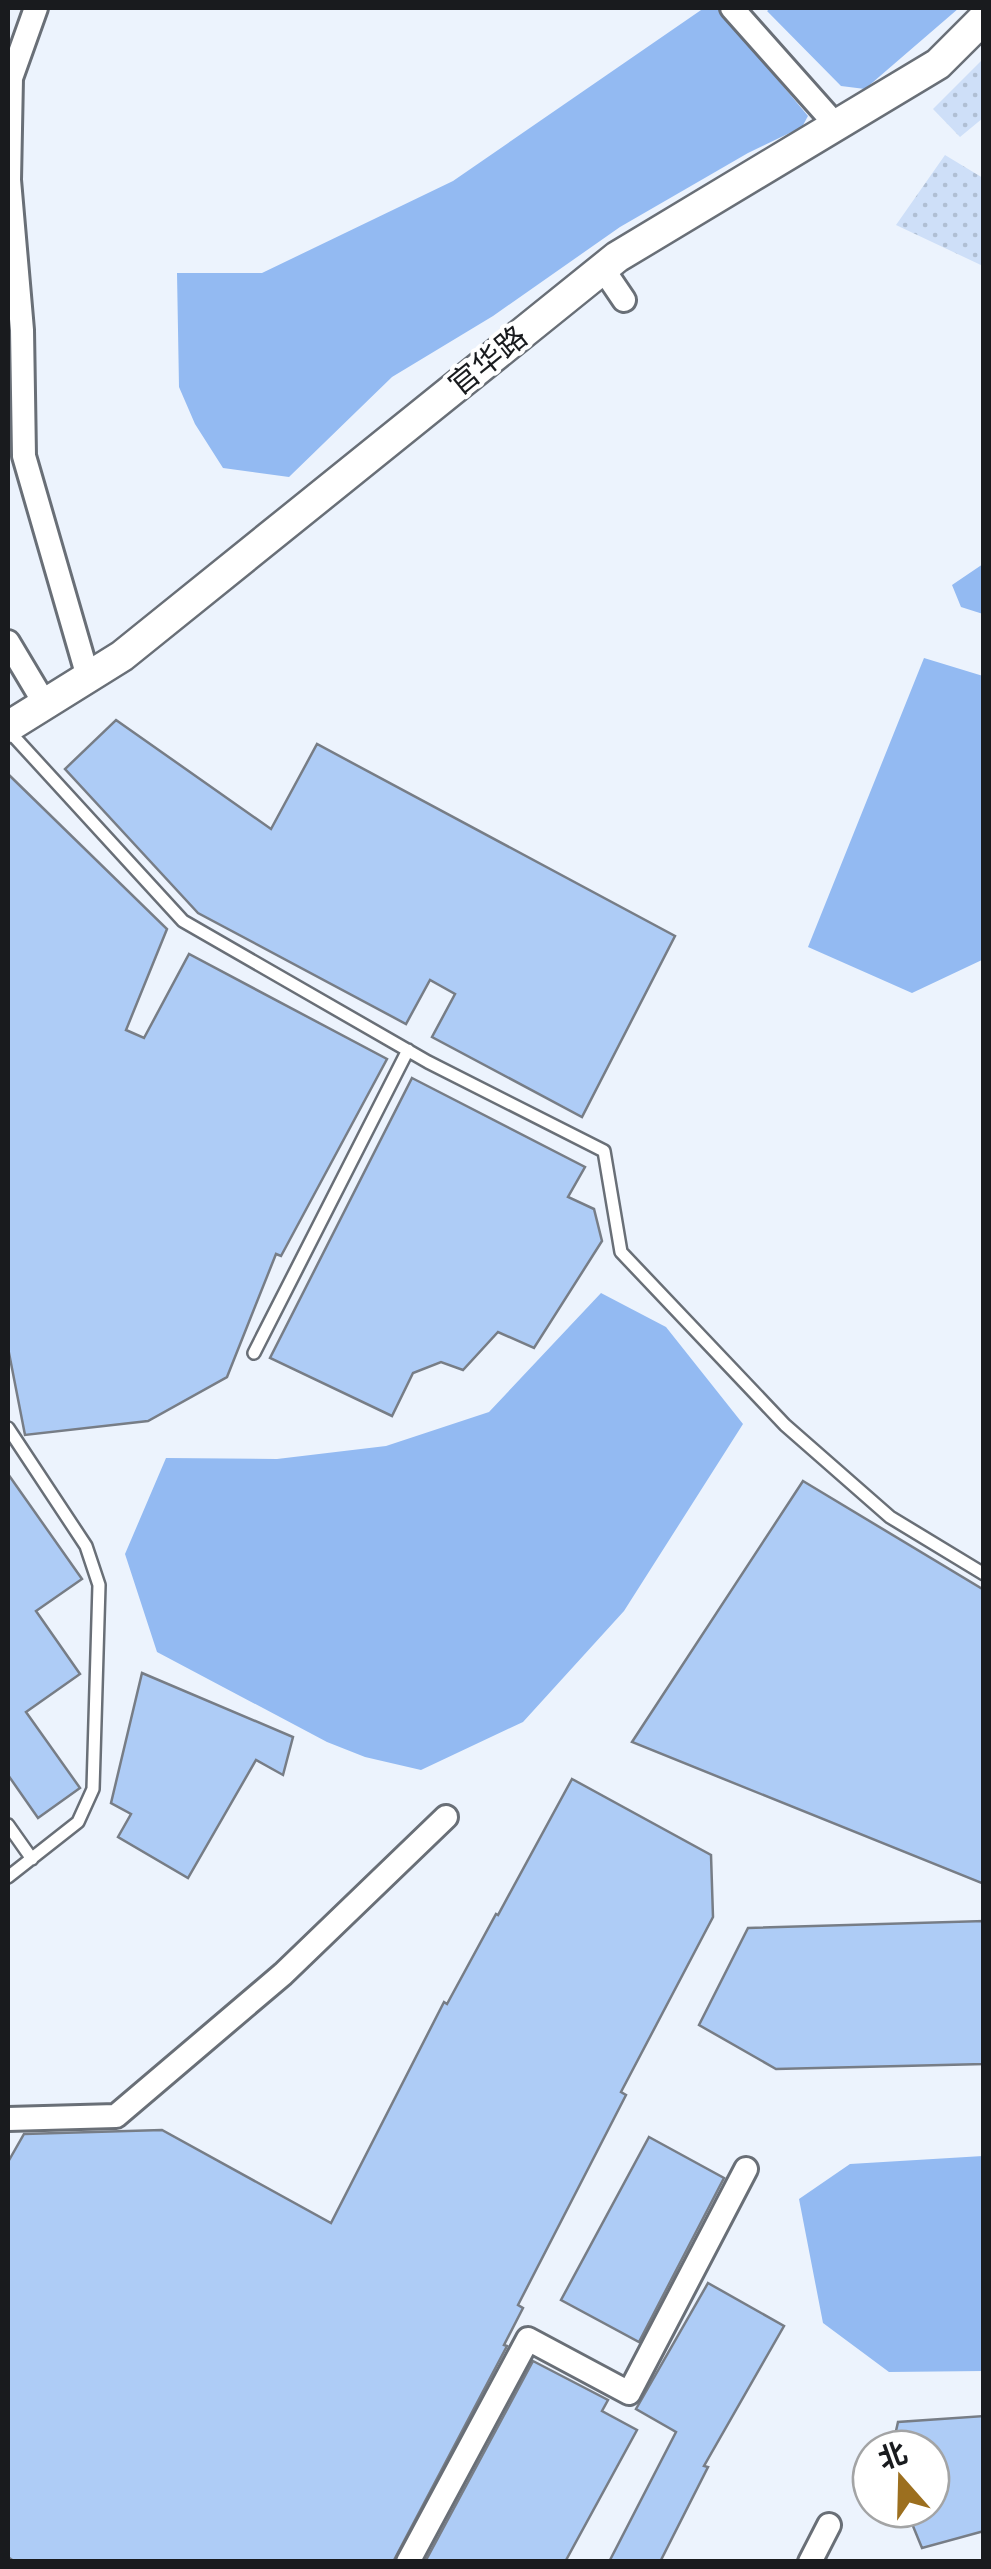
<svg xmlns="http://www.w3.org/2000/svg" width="991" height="2569" font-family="'Fira Sans Condensed','Noto Sans SC',sans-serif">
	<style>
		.grass { fill: url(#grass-dots) }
		.water { fill: #93baf2 }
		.building { fill: #aeccf6; stroke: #777d86; stroke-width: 2.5 }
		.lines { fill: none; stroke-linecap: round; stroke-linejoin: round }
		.service-casing { stroke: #696f77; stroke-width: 16 }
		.minor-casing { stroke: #696f77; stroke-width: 28 }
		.secondary-casing { stroke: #696f77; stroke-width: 35 }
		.service { stroke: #fff; stroke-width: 11 }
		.minor { stroke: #fff; stroke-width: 22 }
		.secondary { stroke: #fff; stroke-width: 30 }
		.labels { text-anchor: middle; stroke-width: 8; stroke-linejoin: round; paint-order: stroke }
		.street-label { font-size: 30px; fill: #191b1e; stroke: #fff }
	</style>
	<defs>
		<pattern id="grass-dots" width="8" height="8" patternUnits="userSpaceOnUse" patternTransform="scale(2.5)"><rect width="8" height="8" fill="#cedff8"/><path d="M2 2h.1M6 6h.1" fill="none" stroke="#b0bfd4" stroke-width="1.8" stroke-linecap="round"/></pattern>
	</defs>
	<rect width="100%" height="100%" fill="#ecf3fd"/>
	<!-- grass -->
	<path class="grass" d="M983,59V118L960,137L933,109Z
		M945,155L983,178V266L896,225Z"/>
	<!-- water -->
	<path class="water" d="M704,8H718L808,116L802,127L748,153L620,227L493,316L392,377L289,477L223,468L195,424L179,387L177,273H262L453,181Z
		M771,8H959L865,89L841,86L767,11Z
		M983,564V614L961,607L952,585Z
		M924,658L983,676L984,959L912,993L808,947Z
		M601,1293L666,1327L743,1424L624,1611L523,1722L421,1770L365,1757L327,1742L157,1652L125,1554L166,1458L277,1459L386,1446L489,1412Z
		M983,2156V2371L889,2372L823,2323L799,2199L850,2164Z"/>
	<!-- building -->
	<path class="building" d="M116,720L271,829L317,744L675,936L582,1117L432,1037L455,994L430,980L406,1024L198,913L65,769Z
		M8,774L167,929L126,1030L144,1038L189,954L387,1059L281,1256L276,1254L227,1377L148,1421L25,1435L8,1348Z
		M412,1078L585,1167L568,1197L594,1209L602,1241L534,1348L498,1332L463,1370L441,1362L413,1373L392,1416L270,1358Z
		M8,1474L82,1579L36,1611L80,1674L26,1712L80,1788L38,1818L8,1775Z
		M803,1481L984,1590V1884L632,1742Z
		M142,1673L293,1737L283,1775L256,1760L188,1878L118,1837L131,1814L111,1803Z
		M572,1779L711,1855L713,1917L621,2092L626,2095L518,2305L523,2308L504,2345L507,2346L393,2562H15L8,2557V2162L24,2134L162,2130L331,2223L444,2002L447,2004L496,1914L498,1915Z
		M984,1921V2064L776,2069L699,2025L748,1928Z
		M649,2137L724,2178L639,2342L561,2300Z
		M708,2283L784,2326L704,2466L708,2467L660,2562H609L676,2432L636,2409Z
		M533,2361L608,2400L602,2411L637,2430L565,2562H425Z
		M984,2416V2531L922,2548L906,2509H931V2449H892L898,2422Z"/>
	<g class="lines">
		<!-- service casing -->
		<g class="service-casing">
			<path id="service" d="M8,730L183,921L428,1062L604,1151L621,1252L785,1425L890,1517L984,1574
				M254,1353L408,1050
				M8,1428L86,1546L99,1585L93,1789L78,1822L8,1877
				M8,1825L32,1859"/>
		</g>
		<!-- minor casing -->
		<g class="minor-casing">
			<path id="minor" d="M36,8L11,78L9,180L22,330L24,456L88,677
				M732,8L836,125
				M603,269L624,300
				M8,642L45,704
				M8,2119L116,2116L283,1974L446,1817
				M408,2562L528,2339L629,2393L746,2169
				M810,2562L829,2525"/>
		</g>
		<!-- secondary casing -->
		<g class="secondary-casing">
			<path id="secondary" d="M8,727L122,656L617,257L938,64L984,18"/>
		</g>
		<!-- service -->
		<use href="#service" class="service"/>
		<!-- minor -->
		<use href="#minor" class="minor"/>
		<!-- secondary -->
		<use href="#secondary" class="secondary"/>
	</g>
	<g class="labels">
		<!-- street labels -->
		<g class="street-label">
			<text transform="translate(488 361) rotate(-39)" y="10">官华路</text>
		</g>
	</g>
	<!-- border -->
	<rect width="991" height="2569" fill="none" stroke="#191b1e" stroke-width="20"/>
	<!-- north arrow -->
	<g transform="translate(901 2479) rotate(340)"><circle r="48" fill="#ffffff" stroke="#a3a4a5" stroke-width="2.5"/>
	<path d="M0-8L18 38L0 25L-18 38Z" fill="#9c6f1f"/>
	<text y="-15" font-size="28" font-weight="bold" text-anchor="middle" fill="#191b1e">北</text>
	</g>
</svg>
